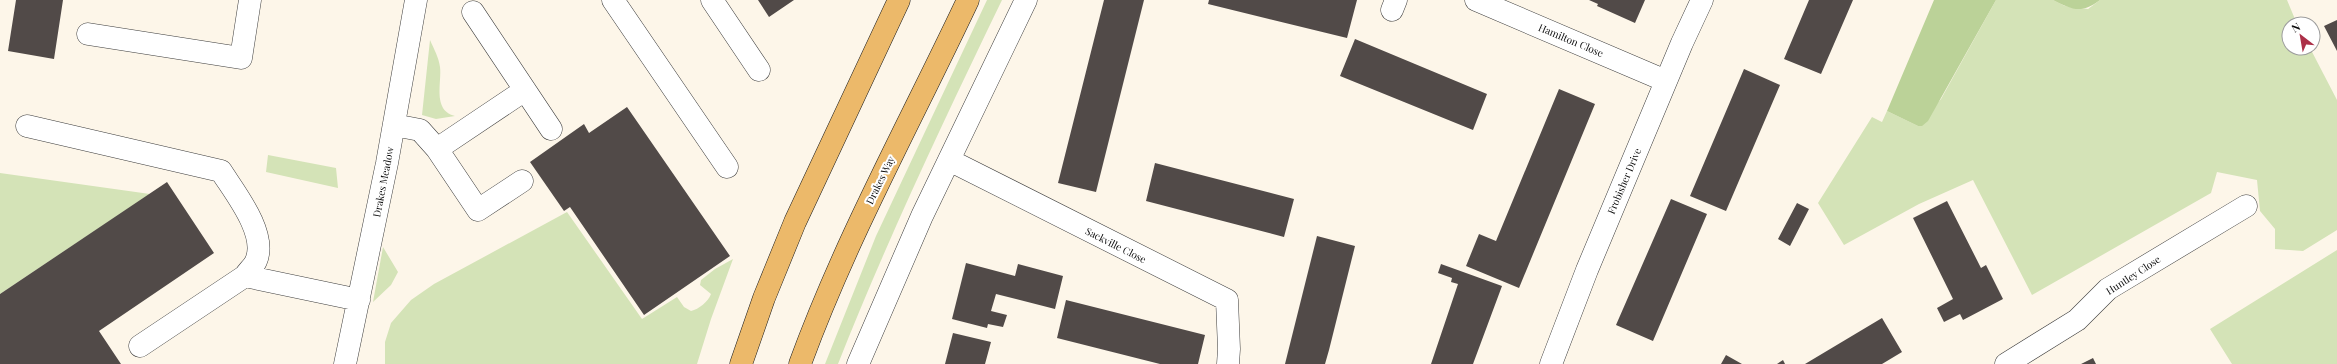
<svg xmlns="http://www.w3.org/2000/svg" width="2337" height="364" font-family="'Playfair Display',serif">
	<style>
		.green { fill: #d4e3b7 }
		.forest { fill: #bbd298 }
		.building { fill: #514a48 }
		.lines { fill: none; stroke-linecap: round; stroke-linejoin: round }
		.minor-casing { stroke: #3d3d3d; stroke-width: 23 }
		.major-casing { stroke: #1b1b1b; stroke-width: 23 }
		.minor { stroke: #fff; stroke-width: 22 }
		.major { stroke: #ecb96a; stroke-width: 22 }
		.labels { text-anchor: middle; stroke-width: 4; stroke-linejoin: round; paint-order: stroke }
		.street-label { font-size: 10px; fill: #0a0a0a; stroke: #fff }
	</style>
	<rect width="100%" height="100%" fill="#fdf6e9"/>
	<!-- green -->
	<path class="green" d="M987,0H1002C944,120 887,240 838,364H825L876,236Z
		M1996,0H2053L2065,6L2088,9L2100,0H2287L2297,24H2289V48H2310L2337,100V230L2303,251L2275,249V229L2260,211L2257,180L2217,172L2211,193L2032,295L1973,180L1919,204L1844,245L1818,203L1872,117L1882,122L1887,111L1918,126L1941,99Z
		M430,40C434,49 439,58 440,67C442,83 432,110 455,116L436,119L422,115Z
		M268,155L336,168L338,188L266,172Z
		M0,173L150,194L0,294Z
		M567,212L642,319L677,297L684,307L691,311C699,309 708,302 711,294L700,285L701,280L715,269L733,259L711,319L697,364H385V342L391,323L411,300L434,284Z
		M383,247L398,272L391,285L373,302Z
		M2337,250V364H2232L2210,329Z"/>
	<!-- forest -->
	<path class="forest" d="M1934,0H1996L1928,121L1922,126H1918L1887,111Z
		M2053,0H2100C2081,14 2073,10 2053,0Z"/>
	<!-- building -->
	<path class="building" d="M16,0H63L54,59L8,51Z
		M758,0H794L769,17Z
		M1104,0H1144L1096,192L1058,183Z
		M1209,0H1357L1347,38L1208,4Z
		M1589,0H1645L1635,23L1597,6L1598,4Z
		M1809,0H1853L1821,74L1784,59Z
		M2337,20V51L2324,26Z
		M1355,39L1487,94L1473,130L1340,76Z
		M1744,69L1780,85L1726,211L1690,196Z
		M1559,89L1595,104L1519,288L1466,266L1479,234L1496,241Z
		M627,107L730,256L644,315L570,207L564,211L530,162L584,124L589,133Z
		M1155,163L1294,199L1284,237L1146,201Z
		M167,182L214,253L99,331L121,364H0V294Z
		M1671,199L1707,214L1653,341L1616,325Z
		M1947,201L1981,268L1986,265L2003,299L1963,320L1960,314L1944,322L1937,308L1953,299L1913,218Z
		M1797,203L1809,209L1790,246L1778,239Z
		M1317,236L1355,246L1329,350L1325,364H1285Z
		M966,263L1015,276L1018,264L1063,276L1055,309L996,294L991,311L1007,315L1003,327L988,324L987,328L952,319Z
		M1441,264L1502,286L1473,364H1431L1458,284L1451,282L1452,278L1438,273Z
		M1066,300L1205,335L1198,364H1160L1057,338Z
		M1882,318L1902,352L1882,364H1805Z
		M953,333L991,342L985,364H945Z
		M1726,355L1742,364H1721Z
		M2093,358L2096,364H2081Z
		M1783,360L1785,364H1777Z"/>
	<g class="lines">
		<!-- minor casing -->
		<g class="minor-casing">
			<path id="minor" d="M613,0L727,167
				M712,0L759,70
				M1476,0L1666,81
				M1392,10L1396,0
				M473,12L551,129
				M88,34L241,58L250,0
				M394,125L420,130L437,149L478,210L522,181
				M27,126L221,171C235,193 268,234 256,261C254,266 248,271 245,276L140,346
				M437,149L525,90
				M949,160L1227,300L1229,349L1228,364
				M245,276L359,300
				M345,364L387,163L416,0
				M858,364L922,216L1026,0
				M1551,364L1587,270L1682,43L1702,0
				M2006,364L2077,320L2108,289L2246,206"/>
		</g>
		<!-- major casing -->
		<g class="major-casing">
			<path id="major" d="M741,364L764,298L795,222L899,0
				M800,364C846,238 911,121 968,0"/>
		</g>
		<!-- minor -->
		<use href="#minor" class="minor"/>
		<!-- major -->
		<use href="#major" class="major"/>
	</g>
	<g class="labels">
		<!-- street labels -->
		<g class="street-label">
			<text transform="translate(1571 40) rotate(23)" y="4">Hamilton Close</text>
			<text transform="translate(880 180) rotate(-64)" y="4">Drakes Way</text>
			<text transform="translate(1624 181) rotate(-67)" y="4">Frobisher Drive</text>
			<text transform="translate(383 182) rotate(-79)" y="4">Drakes Meadow</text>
			<text transform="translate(1116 245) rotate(27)" y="4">Sackville Close</text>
			<text transform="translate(2133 275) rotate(-33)" y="4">Huntley Close</text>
		</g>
	</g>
	<!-- north arrow -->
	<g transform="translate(2301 36) rotate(329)"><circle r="19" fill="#ffffff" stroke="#9d9d9d"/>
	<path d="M0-3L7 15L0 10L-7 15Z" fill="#ac3048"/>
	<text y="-6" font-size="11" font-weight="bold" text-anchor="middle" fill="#0a0a0a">N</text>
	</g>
</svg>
